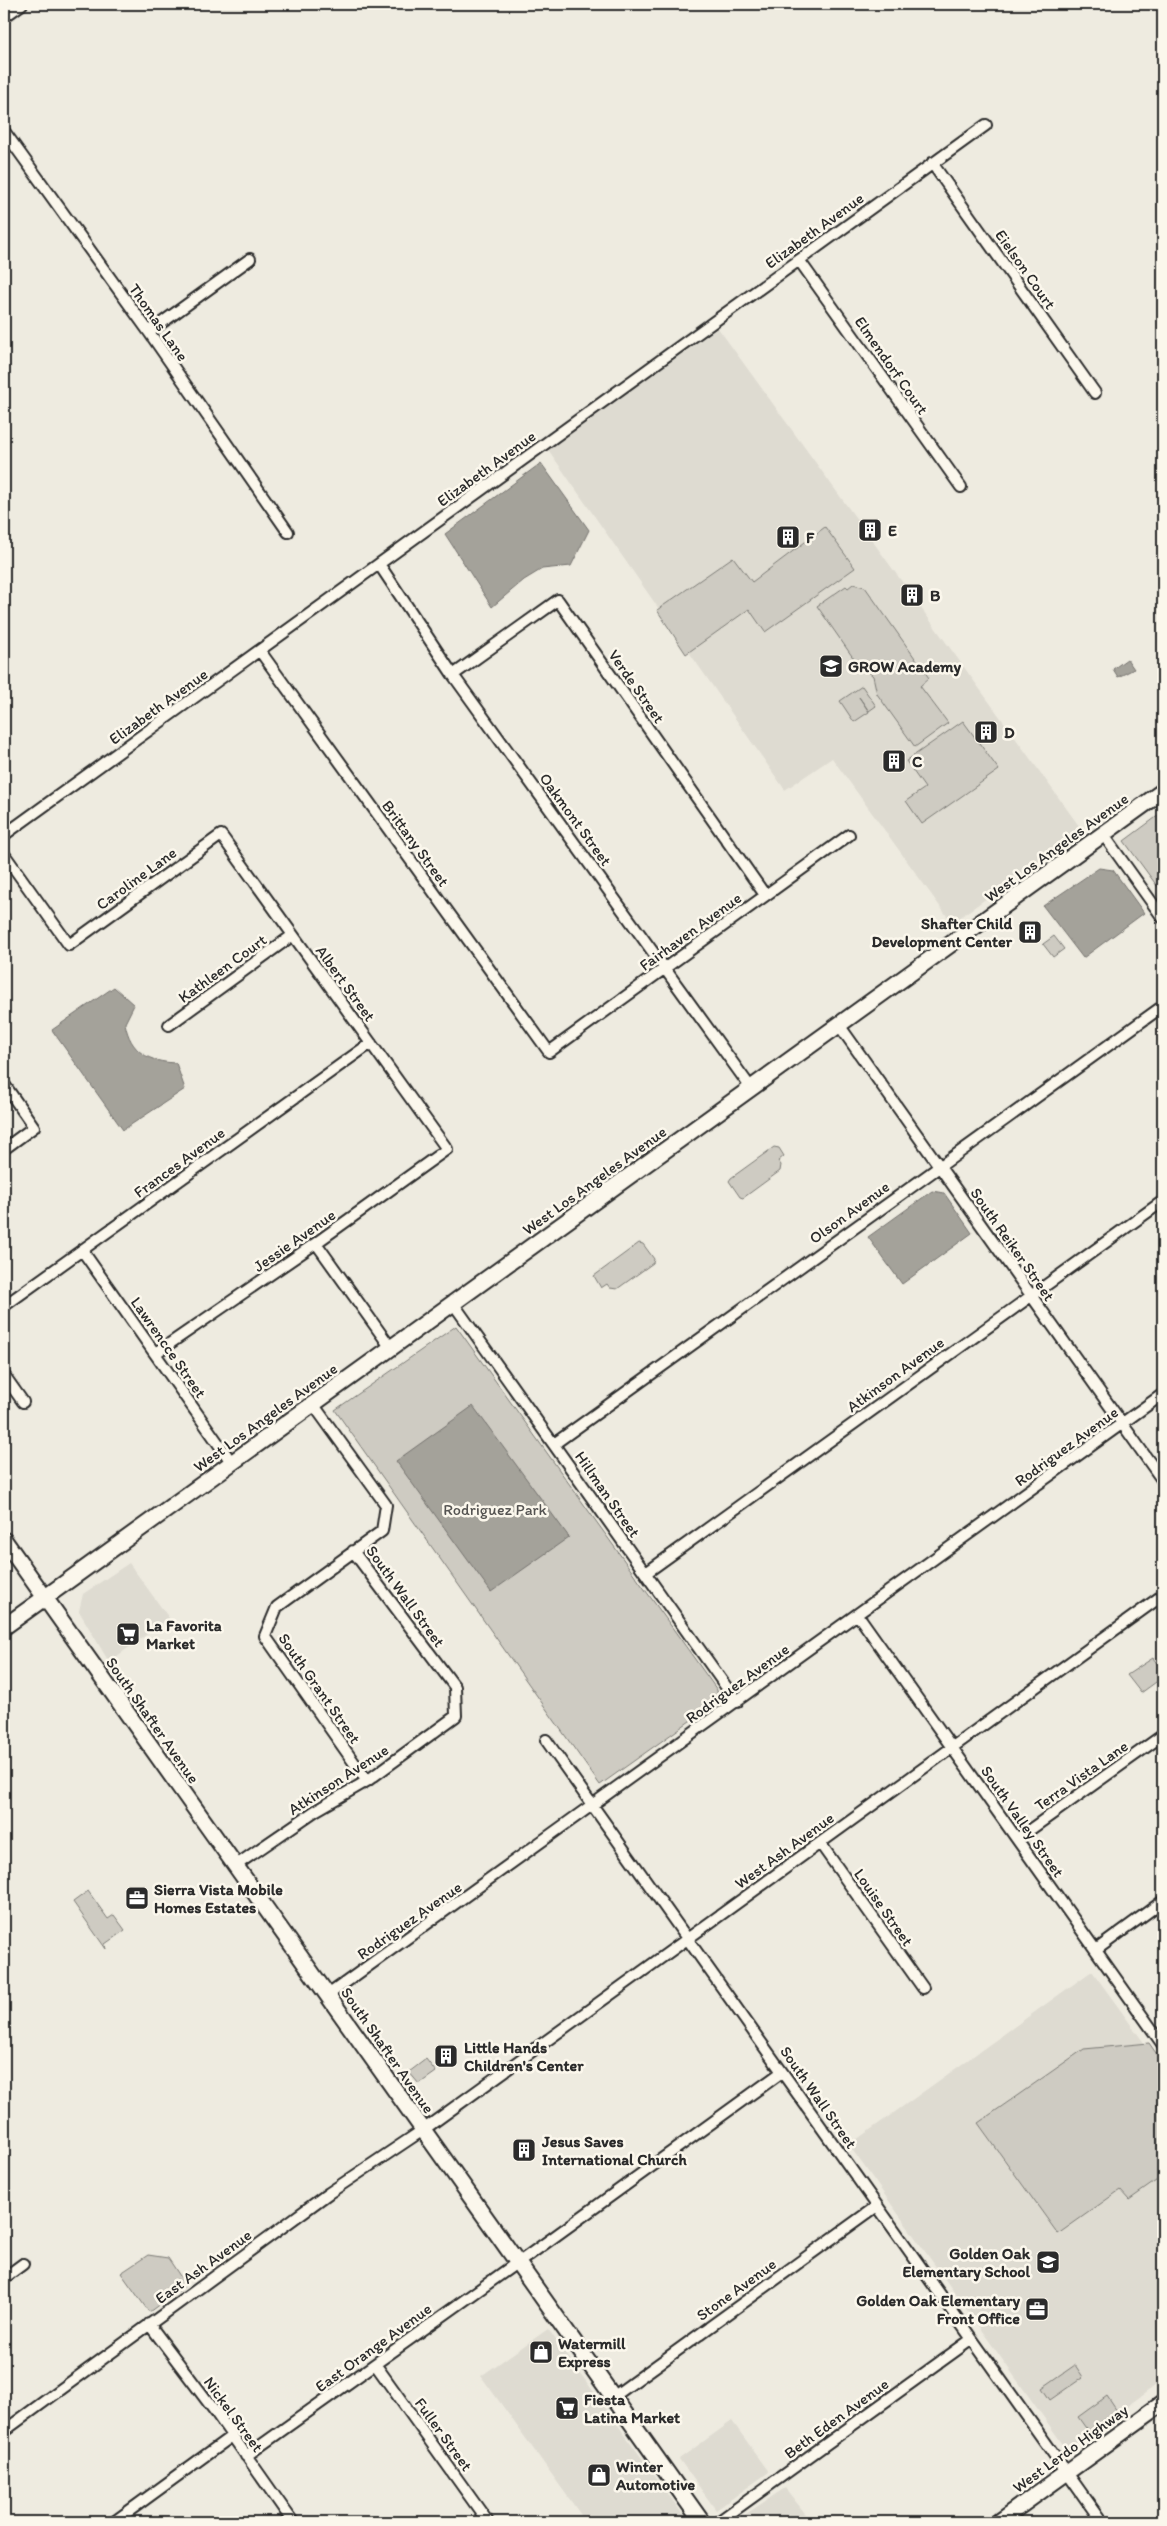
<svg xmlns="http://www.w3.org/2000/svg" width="1167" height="2526" font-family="Itim,sans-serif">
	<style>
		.built { fill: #dedbd1 }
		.green { fill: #cecbc2; stroke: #7c7b76 }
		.water { fill: #a4a29a; stroke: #74726e }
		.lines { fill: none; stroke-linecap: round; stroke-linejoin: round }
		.street-casing { stroke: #2b2b2b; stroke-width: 14 }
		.secondary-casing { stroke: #2b2b2b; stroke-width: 19 }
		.street { stroke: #fbf7ec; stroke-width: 10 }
		.secondary { stroke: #fbf7ec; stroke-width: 15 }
		.labels { text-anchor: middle; stroke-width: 5; stroke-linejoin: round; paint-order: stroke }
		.street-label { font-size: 16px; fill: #2b2b2b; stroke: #fbf7ec }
		.poi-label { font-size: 16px; font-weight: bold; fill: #2b2b2b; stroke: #fbf7ec; text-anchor: start }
		.park-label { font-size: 16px; fill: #545351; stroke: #fbf7ec }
	</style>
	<rect width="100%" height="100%" fill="#eeebe0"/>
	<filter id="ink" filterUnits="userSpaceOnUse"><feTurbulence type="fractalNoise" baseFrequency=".02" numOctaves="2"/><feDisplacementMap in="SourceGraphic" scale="10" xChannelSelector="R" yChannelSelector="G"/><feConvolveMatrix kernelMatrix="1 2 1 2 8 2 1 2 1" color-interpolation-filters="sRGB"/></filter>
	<g filter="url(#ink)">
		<!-- built -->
		<path class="built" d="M718,328L1082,830L952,923L832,758L785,790L547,448Z
			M129,1563L169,1618L109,1662L79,1611L83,1594Z
			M1092,1971L1163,2069V2380L1067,2450L849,2145Z
			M548,2329L684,2516L685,2522H586L481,2376Z
			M732,2421L769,2472L716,2510L679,2459Z
			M785,2488L812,2522H736L737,2520Z"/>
		<!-- green -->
		<path class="green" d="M825,527L855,568L765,632L749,609L686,654L657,610L733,557L752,582Z
			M853,584L865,587L929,678L920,686L948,723L915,747L877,694L873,676L854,659L817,606L846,586L848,588Z
			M862,686L876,706L869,711L859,697L869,712L854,722L840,701Z
			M963,721L999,770L922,824L906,801L925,788L906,761Z
			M1163,812V894L1124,841Z
			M1054,936L1064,949L1053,957L1043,944Z
			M774,1147L779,1148L784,1156L778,1161L781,1165L780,1171L743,1198L740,1197L729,1181L731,1178Z
			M639,1243L643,1244L654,1259L653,1263L617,1289L610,1288L607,1284L601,1288L594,1276Z
			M456,1326L717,1690L718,1701L600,1785L335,1410Z
			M1153,1658L1163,1672V1677L1141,1693L1127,1675Z
			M88,1891L108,1919L114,1915L125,1930L105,1944L106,1949L73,1902Z
			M1149,2043L1163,2063V2176L1129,2200L1120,2190L1058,2234L978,2123L1084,2049Z
			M426,2059L436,2072L419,2084L409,2072Z
			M148,2255L168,2258L186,2285L149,2312L121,2273Z
			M1075,2365L1083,2377L1050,2400L1042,2388Z
			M1107,2396L1117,2411L1088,2431L1078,2417Z"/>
		<!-- water -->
		<path class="water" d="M541,463L589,530L571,566L542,569L524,580L492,607L445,534Z
			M1127,659L1134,669L1118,677L1113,669Z
			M1099,868L1113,870L1144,913L1083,958L1043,906Z
			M114,987L134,1005L125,1023C130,1052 149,1062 176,1063L185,1089L123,1130L52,1030Z
			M932,1191L944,1193L972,1233L902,1284L868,1237Z
			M473,1406L569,1537L491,1592L396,1461Z"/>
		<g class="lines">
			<!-- street casing -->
			<g class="street-casing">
				<path id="street" d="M4,17L22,4
					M4,131L149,332L288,532
					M932,163L1095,393
					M799,260L961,487
					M149,332L250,259
					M379,564L453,675L751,1088
					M260,651L549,1052L849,835
					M453,675L558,600L765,895
					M1103,834L1163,918
					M4,835L986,125
					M4,854L69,945L221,835L447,1149L316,1243L156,1353
					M169,1025L293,935
					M839,1025L1163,1481
					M4,1084L34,1127L4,1149
					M316,1243L391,1348
					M82,1250L232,1463
					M453,1303L737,1702
					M4,1306L371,1043
					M4,1375L23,1402
					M313,1404L386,1505L382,1531L277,1607L265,1636L367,1781
					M554,1444L1163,1006
					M646,1573L1163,1201
					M858,1615L1163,2045
					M546,1740L1102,2522
					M1017,1839L1163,1735
					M820,1843L923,1988
					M235,1866L315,1811L367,1781L456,1716L455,1687L353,1551
					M1096,1950L1163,1901
					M328,1995L1163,1394
					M518,2263L782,2072
					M4,2278L23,2264
					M149,2324L217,2414L293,2522
					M375,2364L488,2522
					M613,2397L877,2206
					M4,2431L329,2193L423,2130L1163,1595
					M246,2456L518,2262
					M114,2522L232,2436
					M718,2522L972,2339"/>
			</g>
			<!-- secondary casing -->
			<g class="secondary-casing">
				<path id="secondary" d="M4,1540L702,2522
					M4,1627L1163,791
					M998,2522L1163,2403"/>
			</g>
			<!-- street -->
			<use href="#street" class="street"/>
			<!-- secondary -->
			<use href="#secondary" class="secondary"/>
		</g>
	</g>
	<!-- icons -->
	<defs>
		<g id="building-square" transform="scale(1.25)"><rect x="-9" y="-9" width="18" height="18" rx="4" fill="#2b2b2b" stroke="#fbf7ec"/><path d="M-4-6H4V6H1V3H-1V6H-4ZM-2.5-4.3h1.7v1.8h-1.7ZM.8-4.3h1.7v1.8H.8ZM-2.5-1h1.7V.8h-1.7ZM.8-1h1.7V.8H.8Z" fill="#fff"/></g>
		<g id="school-square" transform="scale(1.25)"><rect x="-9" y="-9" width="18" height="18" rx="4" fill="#2b2b2b" stroke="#fbf7ec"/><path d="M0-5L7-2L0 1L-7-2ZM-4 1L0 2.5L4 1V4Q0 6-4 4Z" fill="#fff"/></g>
		<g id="supermarket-square" transform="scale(1.25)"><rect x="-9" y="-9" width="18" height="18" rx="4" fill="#2b2b2b" stroke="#fbf7ec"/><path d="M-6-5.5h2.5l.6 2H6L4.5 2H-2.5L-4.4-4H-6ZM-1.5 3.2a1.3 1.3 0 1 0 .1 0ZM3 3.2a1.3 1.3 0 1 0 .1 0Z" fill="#fff"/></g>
		<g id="office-square" transform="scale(1.25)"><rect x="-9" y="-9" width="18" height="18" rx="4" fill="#2b2b2b" stroke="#fbf7ec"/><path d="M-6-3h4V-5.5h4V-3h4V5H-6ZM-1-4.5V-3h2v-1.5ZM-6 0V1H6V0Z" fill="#fff"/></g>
		<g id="shop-square" transform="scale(1.25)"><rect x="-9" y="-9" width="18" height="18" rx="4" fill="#2b2b2b" stroke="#fbf7ec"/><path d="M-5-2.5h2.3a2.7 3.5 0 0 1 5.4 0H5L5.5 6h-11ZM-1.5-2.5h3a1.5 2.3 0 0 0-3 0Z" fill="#fff"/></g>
	</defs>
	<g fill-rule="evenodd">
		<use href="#building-square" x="870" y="530"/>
		<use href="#building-square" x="788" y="537"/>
		<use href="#building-square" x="912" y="595"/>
		<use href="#school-square" x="831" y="666"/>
		<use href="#building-square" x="986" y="732"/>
		<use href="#building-square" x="894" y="761"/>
		<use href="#building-square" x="1030" y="932"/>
		<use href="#supermarket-square" x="128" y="1634"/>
		<use href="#office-square" x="137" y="1898"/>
		<use href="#building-square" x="446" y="2056"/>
		<use href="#building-square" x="524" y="2150"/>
		<use href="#school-square" x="1048" y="2262"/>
		<use href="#office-square" x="1037" y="2309"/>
		<use href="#shop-square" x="541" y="2352"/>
		<use href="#supermarket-square" x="567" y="2408"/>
		<use href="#shop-square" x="599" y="2475"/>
	</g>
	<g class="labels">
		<!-- street labels -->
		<g class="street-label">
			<text transform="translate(814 230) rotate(-36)" y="6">Elizabeth Avenue</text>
			<text transform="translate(1026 269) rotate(55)" y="6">Eielson Court</text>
			<text transform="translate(159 322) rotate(55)" y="6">Thomas Lane</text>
			<text transform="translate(892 365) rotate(55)" y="6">Elmendorf Court</text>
			<text transform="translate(486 468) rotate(-36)" y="6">Elizabeth Avenue</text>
			<text transform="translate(637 686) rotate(55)" y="6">Verde Street</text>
			<text transform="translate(158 706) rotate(-36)" y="6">Elizabeth Avenue</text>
			<text transform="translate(576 819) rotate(54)" y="6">Oakmont Street</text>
			<text transform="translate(416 843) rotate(54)" y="6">Brittany Street</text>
			<text transform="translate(1056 847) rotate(-36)" y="6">West Los Angeles Avenue</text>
			<text transform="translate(136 878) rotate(-36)" y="6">Caroline Lane</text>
			<text transform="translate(690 931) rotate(-36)" y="6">Fairhaven Avenue</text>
			<text transform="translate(222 968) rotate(-36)" y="6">Kathleen Court</text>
			<text transform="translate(346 983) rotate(54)" y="6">Albert Street</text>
			<text transform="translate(179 1162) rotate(-36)" y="6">Frances Avenue</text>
			<text transform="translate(594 1180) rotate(-36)" y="6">West Los Angeles Avenue</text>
			<text transform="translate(849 1212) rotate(-36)" y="6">Olson Avenue</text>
			<text transform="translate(294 1240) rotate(-35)" y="6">Jessie Avenue</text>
			<text transform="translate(1013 1244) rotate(55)" y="6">South Reiker Street</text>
			<text transform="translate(169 1347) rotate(55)" y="6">Lawrencce Street</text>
			<text transform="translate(895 1374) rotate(-36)" y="6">Atkinson Avenue</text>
			<text transform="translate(265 1417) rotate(-36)" y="6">West Los Angeles Avenue</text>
			<text transform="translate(1066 1446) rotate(-36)" y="6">Rodriguez Avenue</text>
			<text transform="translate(608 1494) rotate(55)" y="6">Hillman Street</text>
			<text transform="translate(406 1596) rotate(54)" y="6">South Wall Street</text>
			<text transform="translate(737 1683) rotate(-36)" y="6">Rodriguez Avenue</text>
			<text transform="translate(320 1688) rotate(55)" y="6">South Grant Street</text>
			<text transform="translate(153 1720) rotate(55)" y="6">South Shafter Avenue</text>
			<text transform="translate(1081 1775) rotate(-35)" y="6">Terra Vista Lane</text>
			<text transform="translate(338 1779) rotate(-33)" y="6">Atkinson Avenue</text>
			<text transform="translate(1023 1821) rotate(55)" y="6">South Valley Street</text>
			<text transform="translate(784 1850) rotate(-36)" y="6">West Ash Avenue</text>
			<text transform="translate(884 1907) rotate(55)" y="6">Louise Street</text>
			<text transform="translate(409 1920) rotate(-35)" y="6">Rodriguez Avenue</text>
			<text transform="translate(388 2050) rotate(55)" y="6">South Shafter Avenue</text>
			<text transform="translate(819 2097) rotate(55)" y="6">South Wall Street</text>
			<text transform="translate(203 2266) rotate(-36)" y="6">East Ash Avenue</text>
			<text transform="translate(736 2289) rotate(-36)" y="6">Stone Avenue</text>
			<text transform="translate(373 2347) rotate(-36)" y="6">East Orange Avenue</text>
			<text transform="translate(234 2414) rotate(54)" y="6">Nickel Street</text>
			<text transform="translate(836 2418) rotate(-36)" y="6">Beth Eden Avenue</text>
			<text transform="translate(444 2434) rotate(54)" y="6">Fuller Street</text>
			<text transform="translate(1070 2448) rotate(-36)" y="6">West Lerdo Highway</text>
		</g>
		<!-- poi labels -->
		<g class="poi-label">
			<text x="888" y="536">E</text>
			<text x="806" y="543">F</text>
			<text x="930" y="601">B</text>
			<text x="848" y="672">GROW Academy</text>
			<text x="1004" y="738">D</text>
			<text x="912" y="767">C</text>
			<text x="1012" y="929" text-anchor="end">Shafter Child<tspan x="1012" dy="18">Development Center</tspan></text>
			<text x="146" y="1631">La Favorita<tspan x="146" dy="18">Market</tspan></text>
			<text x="154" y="1895">Sierra Vista Mobile<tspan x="154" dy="18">Homes Estates</tspan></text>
			<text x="464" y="2053">Little Hands<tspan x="464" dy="18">Children's Center</tspan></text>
			<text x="542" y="2147">Jesus Saves<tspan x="542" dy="18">International Church</tspan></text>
			<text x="1030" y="2259" text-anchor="end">Golden Oak<tspan x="1030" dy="18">Elementary School</tspan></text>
			<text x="1020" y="2306" text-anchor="end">Golden Oak Elementary<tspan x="1020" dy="18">Front Office</tspan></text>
			<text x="558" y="2349">Watermill<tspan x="558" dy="18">Express</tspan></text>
			<text x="584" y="2405">Fiesta<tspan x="584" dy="18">Latina Market</tspan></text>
			<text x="616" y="2472">Winter<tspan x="616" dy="18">Automotive</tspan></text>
		</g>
		<!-- park labels -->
		<g class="park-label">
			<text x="495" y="1515">Rodriguez Park</text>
		</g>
	</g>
	<!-- margin -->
	<rect width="1167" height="2526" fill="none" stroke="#fbf7ec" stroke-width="20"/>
	<rect x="10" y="10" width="1147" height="2506" fill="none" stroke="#2b2b2b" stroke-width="2" filter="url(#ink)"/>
</svg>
